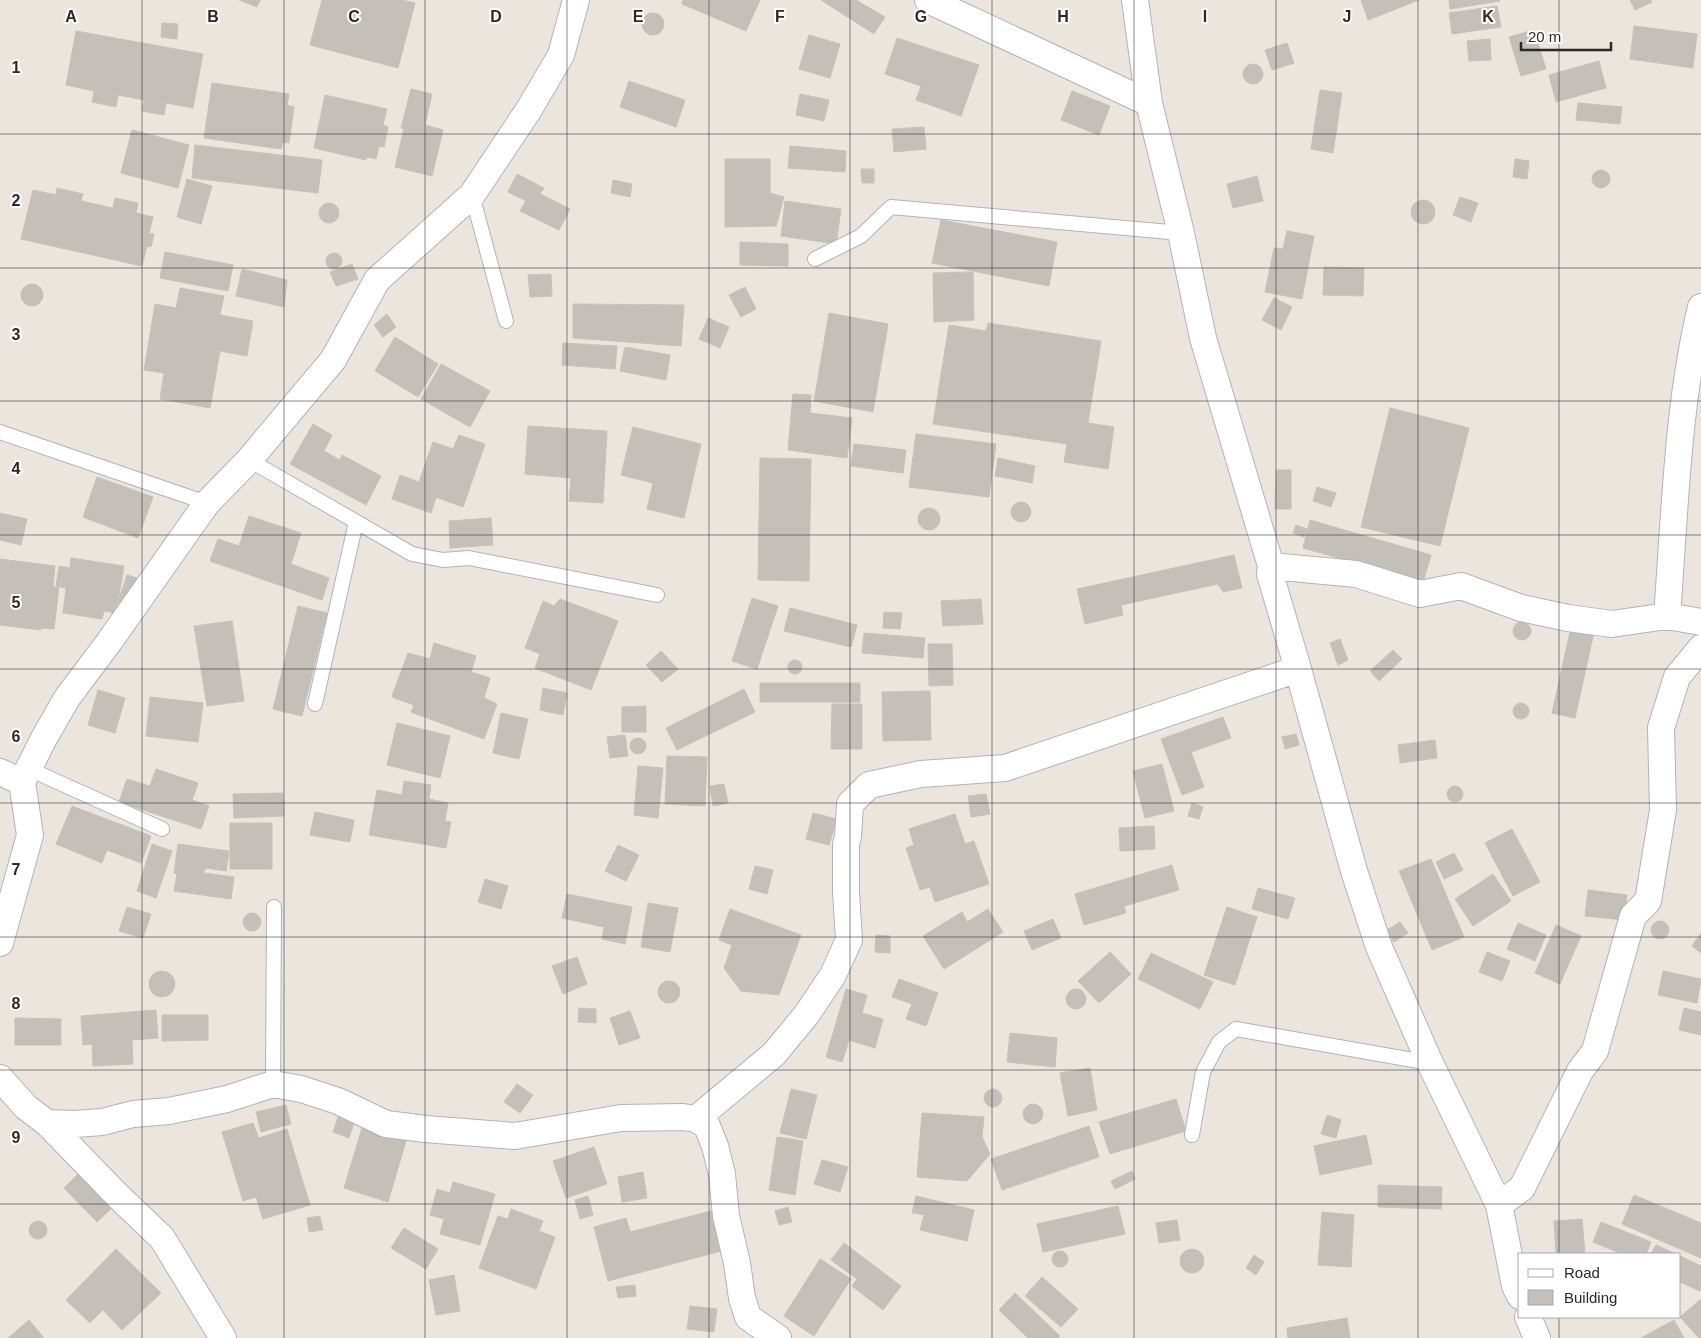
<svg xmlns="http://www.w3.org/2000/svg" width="1701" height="1338" font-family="Helvetica,sans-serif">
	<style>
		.building { fill: #c4bfb8; stroke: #c7c1b7 }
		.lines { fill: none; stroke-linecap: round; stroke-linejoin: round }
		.lane-casing { stroke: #b0b3bd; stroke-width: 16 }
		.street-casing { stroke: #b0b3bd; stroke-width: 28 }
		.lane { stroke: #fff; stroke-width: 14 }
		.street { stroke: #fff; stroke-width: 26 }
		.grid { fill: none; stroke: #2a2a2a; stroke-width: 1; stroke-opacity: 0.55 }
		.grid-label { font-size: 16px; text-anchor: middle; font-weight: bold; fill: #2a2a2a; stroke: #fff; stroke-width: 4; stroke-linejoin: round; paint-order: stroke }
	</style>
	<rect width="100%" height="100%" fill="#ebe5dd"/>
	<!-- building -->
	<path class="building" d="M239,0H260L257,7Z
		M322,0H402L415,3L398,68L310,45Z
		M683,0H760L746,31L682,4Z
		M821,0H856L885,17L874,34Z
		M1361,0H1419L1368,20Z
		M1449,0H1500V1L1450,9Z
		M1630,0H1651L1652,2L1635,10Z
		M1497,6L1501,27L1452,34L1449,13Z
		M642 24a11 11 0 1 1 22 0a11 11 0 1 1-22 0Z
		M162,23L178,24L177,39L161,37Z
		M1634,26L1697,34L1693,68L1630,59Z
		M1534,30L1546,69L1521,76L1509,37Z
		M76,31L203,54L193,108L166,103L164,115L142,111L144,100L118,95L116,107L92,102L94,91L66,85Z
		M809,35L840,44L830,78L799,69Z
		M897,38L979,65L961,116L916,100L921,86L885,74Z
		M1490,39L1491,60L1469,61L1467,41Z
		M1287,43L1294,63L1272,70L1265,50Z
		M1599,61L1606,88L1556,102L1549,75Z
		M1243 74a10 10 0 1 1 20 0a10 10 0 1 1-20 0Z
		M629,81L685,100L676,127L620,107Z
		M212,83L289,94L287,105L294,107L289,143L283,142L281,149L204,138Z
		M411,89L432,94L425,125L443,130L432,176L395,167L404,129L401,128Z
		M1320,90L1342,93L1333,153L1311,149Z
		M1072,91L1110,106L1099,135L1061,120Z
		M800,94L829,100L824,121L796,115Z
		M325,95L387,109L383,125L388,127L384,147L379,146L376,159L367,157L366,160L314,148Z
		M1578,103L1622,107L1620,124L1576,120Z
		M924,127L926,149L894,152L892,129Z
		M132,130L189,145L178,188L121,173Z
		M195,145L322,160L318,193L192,178Z
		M790,146L846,151L845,172L788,168Z
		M725,159H770V193L784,197L776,226L725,227Z
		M1515,159L1529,161L1527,179L1513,177Z
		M861,169H874V183H862Z
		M1592 179a9 9 0 1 1 18 0a9 9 0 1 1-18 0Z
		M517,174L544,188L540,194L570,209L559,230L520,211L526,201L508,192Z
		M1257,176L1263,201L1233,208L1227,184Z
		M187,179L212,186L201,224L177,217Z
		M613,180L632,184L630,197L611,193Z
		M57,188L83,194L81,201L113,208L115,198L138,203L136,213L153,217L149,233L154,234L151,247L147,246L142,266L21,239L33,190L56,195Z
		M1460,197L1478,203L1471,222L1453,215Z
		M1411 212a12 12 0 1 1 24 0a12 12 0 1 1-24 0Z
		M785,201L841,209L836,244L781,236Z
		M319 213a10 10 0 1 1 20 0a10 10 0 1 1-20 0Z
		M941,220L1057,242L1049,286L932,263Z
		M1287,231L1314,236L1302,299L1265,292L1274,248L1283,249Z
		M740,242L788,244V266L740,265Z
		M165,252L233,265L228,291L160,278Z
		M326 261a8 8 0 1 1 16 0a8 8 0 1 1-16 0Z
		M352,264L358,279L336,286L330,272Z
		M1324,267L1364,268L1363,296L1323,295Z
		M242,269L287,280L284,307L236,296Z
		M973,272L974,320L934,322L933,273Z
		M551,274L552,296L530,297L528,275Z
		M21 295a11 11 0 1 1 22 0a11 11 0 1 1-22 0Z
		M745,287L756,309L741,317L729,295Z
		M180,288L224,296L220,315L253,321L247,356L220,351L210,408L160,399L164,373L144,370L155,304L176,308Z
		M1274,298L1292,307L1281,330L1262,320Z
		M573,304L684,305L681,346L573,338Z
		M829,313L888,324L873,412L814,401Z
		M387,314L396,327L383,337L374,325Z
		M708,318L729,327L720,348L699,339Z
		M988,323L1101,341L1088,423L1114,427L1108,469L1064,462L1067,444L933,424L949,325L986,331Z
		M395,337L438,364L418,397L375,371Z
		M563,343L617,346L615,369L562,365Z
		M625,347L670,355L666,380L620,371Z
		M441,364L490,391L470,427L421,399Z
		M793,394L811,395L810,413L852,418L847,458L788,450Z
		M1390,408L1469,428L1440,546L1361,527Z
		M313,424L332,435L324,451L340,460L342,455L381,476L366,505L290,464Z
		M528,426L607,431L603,503L569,501L571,478L525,474Z
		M633,427L701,444L684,518L647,509L653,483L621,475Z
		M916,434L996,444L989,497L909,487Z
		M459,435L485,444L463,507L436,497L431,513L392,499L400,475L419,482L433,442L453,449Z
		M854,444L906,450L903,473L851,466Z
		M760,458L811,459L809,581L758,580Z
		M998,458L1035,466L1032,483L995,476Z
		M1276,470H1291V509H1275Z
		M97,477L153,497L138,538L83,517Z
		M1317,487L1336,493L1331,507L1313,501Z
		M1011 512a10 10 0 1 1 20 0a10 10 0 1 1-20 0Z
		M918 519a11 11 0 1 1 22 0a11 11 0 1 1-22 0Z
		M0,513L27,519L21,545L0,540Z
		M249,516L301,533L291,564L329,578L322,600L210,561L218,539L239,546Z
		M491,518L493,545L450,548L449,521Z
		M1310,520L1431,555L1423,582L1303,548Z
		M1296,525L1307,529L1304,537L1293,533Z
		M1234,555L1242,588L1223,592L1218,584L1121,605L1123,615L1085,624L1077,589Z
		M71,558L124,566L116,613L104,611L102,619L63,613L66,588L56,586L59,566L70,568Z
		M0,559L55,566L53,587H59L54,629L41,628V630L0,625Z
		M127,575L137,578L128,605L118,602Z
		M752,598L778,606L757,669L732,661Z
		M560,599L618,621L591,690L535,668L540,654L525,648L543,601L554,606Z
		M981,599L983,624L943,626L941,601Z
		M298,606L327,613L302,716L273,709Z
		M790,608L857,625L851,647L784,631Z
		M884,612L902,613L900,629L883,628Z
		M232,621L244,701L207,706L194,626Z
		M1513 631a9 9 0 1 1 18 0a9 9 0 1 1-18 0Z
		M1571,627L1594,632L1575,718L1552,713Z
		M864,633L925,638L923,658L862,653Z
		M1340,639L1348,660L1338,665L1330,643Z
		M434,643L476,656L471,672L490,678L484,698L497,704L484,739L411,712L414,705L394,698L392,696L408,653L430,659Z
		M928,644H952L953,685L929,686Z
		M1393,650L1402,659L1379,681L1370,671Z
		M661,651L678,669L662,682L646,665Z
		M788 667a7 7 0 1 1 14 0a7 7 0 1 1-14 0Z
		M760,683H860V702H760Z
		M543,688L567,693L563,715L540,710Z
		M744,689L755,712L677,750L666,728Z
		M98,690L125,698L115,733L88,725Z
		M930,691L931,740L883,741L882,692Z
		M150,697L203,703L198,742L146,736Z
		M1513 711a8 8 0 1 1 16 0a8 8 0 1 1-16 0Z
		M832,704H862V749H831Z
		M646,706V732H622V707Z
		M501,713L528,719L519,759L493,753Z
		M1223,717L1231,738L1191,752L1204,787L1182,795L1161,739Z
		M397,723L450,736L440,778L387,765Z
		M1296,734L1299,745L1285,749L1282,737Z
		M625,735L628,756L610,758L607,737Z
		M630 746a8 8 0 1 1 16 0a8 8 0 1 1-16 0Z
		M1435,740L1437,758L1400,763L1398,745Z
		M667,756L707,757L705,806L665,804Z
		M1162,764L1174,811L1145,818L1133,771Z
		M638,766L663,768L658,818L634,815Z
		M156,769L198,783L192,800L209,806L201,829L119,802L127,779L150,786Z
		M404,781L431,785L429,799L448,803L445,821L451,822L446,848L369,835L377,790L402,795Z
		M724,784L728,803L713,806L710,786Z
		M1447 794a8 8 0 1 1 16 0a8 8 0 1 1-16 0Z
		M283,793L284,816L234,818L233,794Z
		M986,794L990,814L971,817L968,796Z
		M1192,803L1203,807L1199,819L1188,816Z
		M72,806L151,836L141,863L107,850L102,863L56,844Z
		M315,812L354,820L350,842L310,835Z
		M813,813L837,819L829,845L806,839Z
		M955,814L965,844L974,841L989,884L935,902L930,887L920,890L906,848L914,845L909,829Z
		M230,823H272V869H230Z
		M1154,826L1155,849L1120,851L1119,828Z
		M1512,829L1540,882L1513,896L1485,843Z
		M152,844L172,851L156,898L137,891Z
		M178,844L229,851L226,871L205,868L204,873L234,877L231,899L174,891L177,874L174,873Z
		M618,845L639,855L626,881L605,871Z
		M1454,853L1463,870L1444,879L1436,862Z
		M1431,859L1464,937L1432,950L1399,871Z
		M1172,865L1179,890L1124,906L1126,913L1084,925L1075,894Z
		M755,866L773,870L767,894L749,889Z
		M1493,874L1511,901L1473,926L1455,899Z
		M485,879L508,886L501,909L478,902Z
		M1258,888L1295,898L1288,919L1252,909Z
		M1588,890L1627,895L1624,920L1585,916Z
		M567,894L632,907L625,944L602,939L604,927L562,918Z
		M648,903L678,908L670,952L641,947Z
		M127,907L151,914L143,938L119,931Z
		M1227,907L1257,917L1235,985L1204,975Z
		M730,909L801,935L779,995L741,991L724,968L732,945L719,940Z
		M988,909L1003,932L944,969L923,936L962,912L967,922Z
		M243 922a9 9 0 1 1 18 0a9 9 0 1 1-18 0Z
		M1053,919L1061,938L1032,950L1024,931Z
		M1651 930a9 9 0 1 1 18 0a9 9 0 1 1-18 0Z
		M1400,922L1408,933L1394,942L1387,930Z
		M1518,923L1546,935L1535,961L1507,949Z
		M1556,925L1581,936L1560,984L1535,973Z
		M1701,933V953L1692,946Z
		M876,935L890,936V953L875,952Z
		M1110,952L1131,974L1099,1003L1078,981Z
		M1487,952L1510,961L1502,981L1479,972Z
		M1151,953L1213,982L1200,1009L1138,979Z
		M577,957L587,984L563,994L552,966Z
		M149 984a13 13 0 1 1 26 0a13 13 0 1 1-26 0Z
		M1663,971L1701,979L1697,1003L1658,995Z
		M899,979L938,993L926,1026L906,1019L912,1004L892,997Z
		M658 992a11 11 0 1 1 22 0a11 11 0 1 1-22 0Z
		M846,989L867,995L862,1013L883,1019L875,1048L849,1040L842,1062L826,1057Z
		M1066 999a10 10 0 1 1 20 0a10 10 0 1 1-20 0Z
		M579,1008L596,1009V1023L578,1022Z
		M1684,1008L1701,1012V1035L1679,1030Z
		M156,1010L158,1038L132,1040L133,1064L93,1066L92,1044L83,1045L81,1016Z
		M630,1011L640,1038L619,1045L610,1018Z
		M162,1015H208V1040L162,1041Z
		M15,1018L61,1019V1045H15Z
		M1010,1033L1057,1038L1055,1067L1007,1062Z
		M1090,1068L1097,1110L1068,1116L1060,1073Z
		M517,1084L533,1095L520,1113L504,1102Z
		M791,1089L817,1095L806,1139L780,1133Z
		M984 1098a9 9 0 1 1 18 0a9 9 0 1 1-18 0Z
		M1176,1099L1186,1131L1110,1154L1099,1122Z
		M1023 1114a10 10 0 1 1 20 0a10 10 0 1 1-20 0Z
		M286,1105L291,1124L261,1132L256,1112Z
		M922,1113L984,1117L982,1137L990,1154L967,1181L917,1177Z
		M1327,1115L1341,1120L1336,1138L1321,1134Z
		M338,1117L354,1123L349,1138L333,1132Z
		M253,1123L259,1138L287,1129L310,1205L263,1219L256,1197L243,1201L222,1132Z
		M1089,1126L1099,1157L1002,1190L991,1159Z
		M362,1128L406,1141L388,1202L344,1188Z
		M1366,1135L1372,1164L1320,1175L1314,1146Z
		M777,1137L803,1141L795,1195L769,1190Z
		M594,1147L607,1184L566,1198L553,1161Z
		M822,1160L848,1167L840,1192L814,1184Z
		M83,1169L117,1203L97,1222L64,1188Z
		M1132,1171L1135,1179L1115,1189L1111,1181Z
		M643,1172L647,1198L622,1202L618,1177Z
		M453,1182L495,1194L480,1245L440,1234L444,1219L430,1215L437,1189L450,1193Z
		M1378,1185L1442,1187L1441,1209L1378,1207Z
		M1634,1195L1701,1223V1258L1622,1224Z
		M588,1196L593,1215L580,1219L575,1200Z
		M916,1196L974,1210L967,1241L920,1230L924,1215L912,1213Z
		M1118,1206L1125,1234L1043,1252L1037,1224Z
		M788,1207L792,1222L779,1225L775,1211Z
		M511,1209L543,1221L539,1231L555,1237L536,1289L479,1268L498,1216L508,1219Z
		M715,1210L725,1250L608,1281L594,1227L626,1218L630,1232Z
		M1322,1212L1354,1215L1351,1267L1318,1265Z
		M320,1216L323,1230L309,1232L307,1218Z
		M1582,1219L1585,1254H1556L1554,1221Z
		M1177,1220L1180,1240L1159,1243L1156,1223Z
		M29 1230a9 9 0 1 1 18 0a9 9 0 1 1-18 0Z
		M1601,1222L1651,1242L1646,1254H1622L1593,1242Z
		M404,1228L438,1249L426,1269L391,1248Z
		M844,1243L901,1286L883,1310L852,1286L857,1279L831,1260Z
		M1656,1245L1676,1254H1651Z
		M1180 1261a12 12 0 1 1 24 0a12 12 0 1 1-24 0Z
		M116,1249L161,1293L122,1330L103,1310L90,1323L66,1300Z
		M1052 1259a8 8 0 1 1 16 0a8 8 0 1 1-16 0Z
		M1254,1255L1264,1262L1256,1275L1246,1268Z
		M1680,1256L1701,1266L1700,1291L1680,1282Z
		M820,1259L851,1279L814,1336L784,1316Z
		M454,1275L460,1311L436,1315L429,1280Z
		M1042,1277L1078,1309L1061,1327L1025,1296Z
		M635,1285L636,1296L618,1298L616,1287Z
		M1015,1293L1060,1336L1058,1338H1028L999,1310Z
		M1701,1299V1338H1699L1680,1317Z
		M690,1306L717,1309L714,1332L687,1329Z
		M1347,1318L1350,1338H1288L1287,1328Z
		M29,1320L44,1338H8Z
		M1674,1320L1684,1338H1641Z"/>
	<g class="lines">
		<!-- lane casing -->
		<g class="lane-casing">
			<path id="lane" d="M472,195L506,321
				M815,259L861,236L891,207L1181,233
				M0,432L207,503
				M249,460L412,554L443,560L469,558L657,595
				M315,704L356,522
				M29,769L162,829
				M273,1084L274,907
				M1192,1135L1203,1072L1219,1042L1236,1029L1430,1063"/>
		</g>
		<!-- street casing -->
		<g class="street-casing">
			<path id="street" d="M928,0L1149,103
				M1135,0L1149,103L1181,233L1203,338L1271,566L1270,574L1298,669L1354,871L1379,947L1430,1063L1499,1205L1515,1286L1520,1296
				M1271,566L1356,574L1420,594L1461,586L1521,608L1568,618L1612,624L1667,616L1701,622
				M1667,616C1675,513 1677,407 1701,307
				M0,772L22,782
				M0,943L30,835L22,782L43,740L67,698L109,642L207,503L249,460L333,360L377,280L472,195L528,111L561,55L576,0
				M0,1078L26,1107L47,1123L75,1124L102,1122L133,1114L169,1111L227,1099L273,1084L301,1089L338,1101L386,1124L425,1129L515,1136L621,1118L683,1117L696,1119L707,1126L715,1146L722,1174L726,1216L737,1263L742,1298L748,1317L778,1338
				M696,1119L774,1054L807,1014L833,975L849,940L846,892V844L848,837L850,804L869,785L921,774L1005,768L1298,669
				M47,1123L119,1197L162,1238L223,1338
				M1499,1205L1522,1188L1580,1071L1595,1051L1633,916L1648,901L1663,810L1661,728L1677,677L1701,648
				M1528,1317L1537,1338"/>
		</g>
		<!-- lane -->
		<use href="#lane" class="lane"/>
		<!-- street -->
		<use href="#street" class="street"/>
	</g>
	<!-- grid -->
	<path class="grid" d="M142,0V1338M284,0V1338M425,0V1338M567,0V1338M709,0V1338M850,0V1338M992,0V1338M1134,0V1338M1276,0V1338M1418,0V1338M1559,0V1254M0,134H1701M0,268H1701M0,401H1701M0,535H1701M0,669H1701M0,803H1701M0,937H1701M0,1070H1701M0,1204H1701M1559,1317V1338"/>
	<g class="grid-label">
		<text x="71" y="22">A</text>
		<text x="213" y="22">B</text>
		<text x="354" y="22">C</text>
		<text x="496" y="22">D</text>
		<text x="638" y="22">E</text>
		<text x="780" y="22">F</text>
		<text x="921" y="22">G</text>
		<text x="1063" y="22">H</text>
		<text x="1205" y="22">I</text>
		<text x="1347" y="22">J</text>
		<text x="1488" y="22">K</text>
		<text x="16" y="73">1</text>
		<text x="16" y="206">2</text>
		<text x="16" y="340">3</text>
		<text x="16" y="474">4</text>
		<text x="16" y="608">5</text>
		<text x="16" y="742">6</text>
		<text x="16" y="875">7</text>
		<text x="16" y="1009">8</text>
		<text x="16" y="1143">9</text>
	</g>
	<!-- legend -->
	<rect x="1518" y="1253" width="162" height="65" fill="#ffffff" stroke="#aaaaaa"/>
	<rect x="1528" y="1269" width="25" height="8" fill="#ffffff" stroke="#aaaaaa"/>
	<text x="1564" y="1278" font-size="15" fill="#2a2a2a">Road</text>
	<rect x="1528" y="1290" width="25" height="15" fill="#c4bfb8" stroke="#aaaaaa"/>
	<text x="1564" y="1303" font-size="15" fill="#2a2a2a">Building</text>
	<!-- scale -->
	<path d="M1521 42v8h90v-8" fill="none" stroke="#2a2a2a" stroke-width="2.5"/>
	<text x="1528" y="42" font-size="15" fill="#2a2a2a" stroke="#ffffff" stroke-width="4" paint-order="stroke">20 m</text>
</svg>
